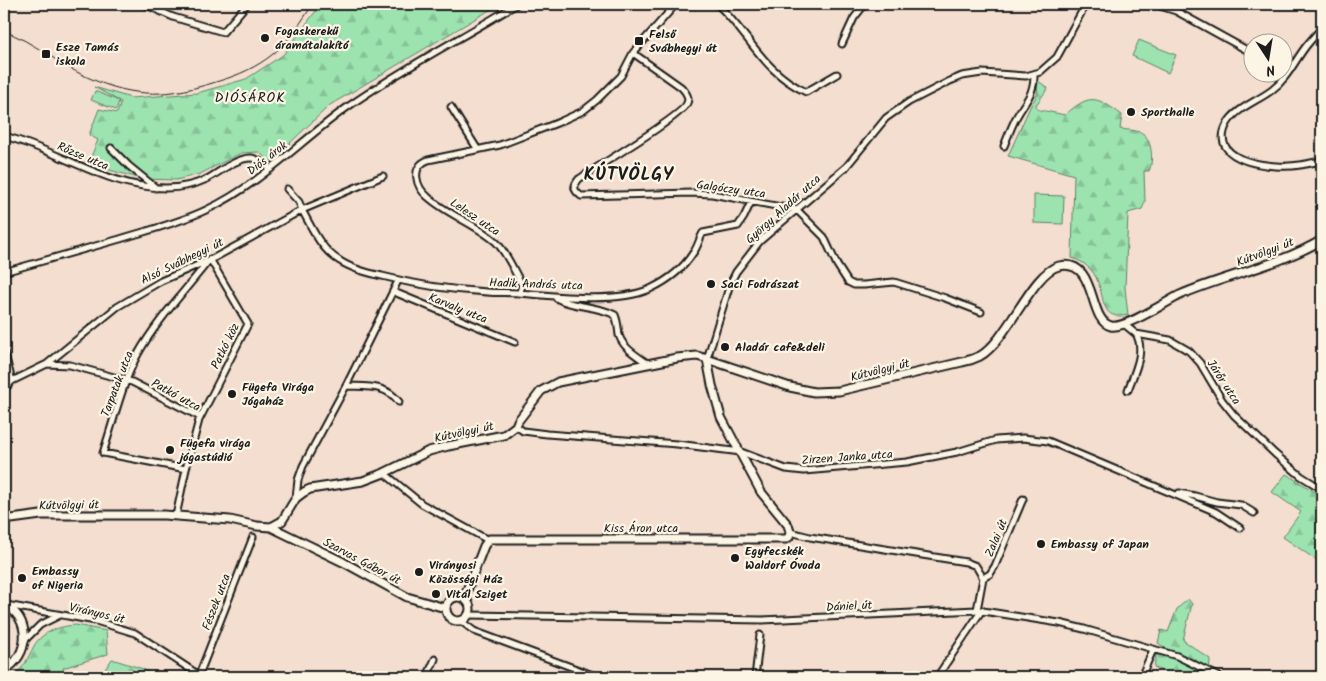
<svg xmlns="http://www.w3.org/2000/svg" width="1326" height="681" font-family="Kalam,sans-serif">
	<style>
		.forest { fill: url(#forest-firs); stroke: #5c8066 }
		.park { fill: #9ce3b0; stroke: #5c8066 }
		.lines { fill: none; stroke-linecap: round; stroke-linejoin: round }
		.street-casing { stroke: #1c1c1c; stroke-width: 9 }
		.secondary-casing { stroke: #1c1c1c; stroke-width: 11 }
		.street { stroke: #fcf5e5; stroke-width: 5 }
		.secondary { stroke: #fcf5e5; stroke-width: 7 }
		.tram { stroke: #1c1c1c; stroke-width: 1 }
		.poi-dot { fill: #1c1c1c; stroke: #fcf5e5; stroke-width: 2 }
		.labels { text-anchor: middle; stroke-width: 4.5; stroke-linejoin: round; paint-order: stroke }
		.poi-label { font-size: 12px; font-weight: bold; fill: #1c1c1c; stroke: #fcf5e5; text-anchor: start }
		.street-label { font-size: 12px; fill: #1c1c1c; stroke: #fcf5e5 }
		.neighbourhood-label { font-size: 14px; letter-spacing: 1px; fill: #1c1c1c; stroke: #fcf5e5 }
		.district-label { font-size: 18px; font-weight: bold; letter-spacing: 1px; fill: #1c1c1c; stroke: #fcf5e5 }
	</style>
	<defs>
		<pattern id="forest-firs" width="22" height="20" patternUnits="userSpaceOnUse" patternTransform="scale(1.25)"><rect width="22" height="20" fill="#9ce3b0"/><path d="M5 1l3.5 6h-7zM16 11l3.5 6h-7z" fill="#86c297"/></pattern>
	</defs>
	<rect width="100%" height="100%" fill="#f4decf"/>
	<filter id="ink" filterUnits="userSpaceOnUse"><feTurbulence type="fractalNoise" baseFrequency=".02" numOctaves="2"/><feDisplacementMap in="SourceGraphic" scale="10" xChannelSelector="R" yChannelSelector="G"/><feConvolveMatrix kernelMatrix="1 2 1 2 8 2 1 2 1" color-interpolation-filters="sRGB"/></filter>
	<g filter="url(#ink)">
		<!-- forest -->
		<path class="forest" d="M321,4H500L330,105L270,162L259,152L241,153L200,174L176,180L142,179L88,164L98,140L89,135L99,109L117,113L121,102L94,87L131,98L197,93L246,79L283,55Z
			M1038,81L1048,88L1036,105L1037,109L1040,110L1065,115C1090,93 1096,96 1122,115L1120,129C1126,130 1134,130 1140,132C1152,136 1154,161 1149,171H1144L1145,202L1142,209L1128,213L1125,288L1128,315C1101,321 1105,300 1098,282C1094,270 1083,261 1072,258L1074,175L1008,156L1030,107L1037,95Z
			M1286,474L1322,496V564L1283,537L1301,512L1272,492Z
			M1188,599L1192,604L1183,640L1210,659L1209,675L1213,677H1174L1154,667L1156,655L1166,656L1168,650L1158,643L1161,630L1168,632L1177,609Z
			M76,625L106,631L108,654L63,668L66,677H10C24,670 27,659 34,646C42,631 61,626 76,625Z
			M112,659L143,669L157,677H84L104,671Z"/>
		<!-- park -->
		<path class="park" d="M1139,40L1176,55L1168,73L1132,56Z
			M95,91L119,101L116,110L91,100Z
			M1034,195L1064,196L1063,224L1034,223Z"/>
		<g class="lines">
			<!-- street casing -->
			<g class="street-casing">
				<path id="street" d="M144,4L173,17L223,32L247,4
					M717,4C750,35 762,71 806,92L837,74
					M1154,4L1176,11L1254,54
					M1322,28C1317,33 1312,39 1307,45C1295,60 1288,78 1272,90C1258,101 1236,108 1227,124C1206,164 1277,169 1300,165C1307,164 1315,162 1322,161
					M842,44L854,18L865,4
					M633,53L681,87C685,91 690,97 687,103C683,116 596,167 579,179C573,186 573,190 581,196L692,193L712,194L797,210L824,237L837,265L848,282L854,285H864L894,282L945,298L981,312
					M451,107L478,150
					M4,136C59,150 107,188 166,188C180,188 194,185 207,179C220,172 236,158 251,158C258,158 265,165 271,169
					M1004,146C1008,136 1012,125 1017,116C1025,102 1035,92 1034,75
					M111,148L129,166L156,188
					M287,189L299,202L302,210L383,176
					M4,272C42,261 81,250 120,239C149,230 179,223 206,210C260,185 301,140 349,106C403,68 462,38 517,4
					M394,292L515,342
					M518,293L520,292L522,285C514,271 507,253 496,242C476,224 448,215 428,197C416,187 410,167 428,160L500,145L557,123L583,111L597,100L621,76L633,53L676,4
					M556,298C574,308 596,305 615,315C618,322 618,328 619,335C623,348 636,355 647,363
					M1124,324L1136,334L1170,340L1189,351L1200,363L1222,400L1234,415L1275,454L1301,476L1322,489
					M4,351L12,381
					M707,359L730,284L736,272L760,241L846,167L886,118L909,102L950,81L962,76L982,73L1026,76L1040,72L1057,57L1086,4
					M47,364L70,365L132,382L200,417
					M346,386C367,387 386,384 399,402
					M4,390L12,381L47,364L117,307L161,281L214,258L302,210C312,228 321,250 340,261C352,269 368,273 382,276C416,285 452,290 487,292C498,293 508,292 518,293C555,296 615,304 650,289C667,281 683,269 693,253C698,247 699,239 703,233L738,226L744,217L751,202
					M1128,390C1134,373 1146,351 1136,334
					M516,426L523,431L547,434L677,444L741,452L786,469L804,471L907,462L957,452L996,440L1023,438L1048,441L1216,512L1240,528
					M384,473L422,504L488,540
					M1179,493L1195,496L1217,502L1241,505L1254,513
					M296,498L298,480L303,466L346,386L398,281
					M176,516L186,469L199,420L248,324L210,259C186,290 157,320 138,354C123,381 113,423 103,453L186,469
					M790,532L810,537L966,562L976,566L983,578
					M6,605L96,621L135,633L202,677
					M977,610L983,578L990,574L995,566L1023,499
					M468,615L762,620L977,610L1059,623L1084,629L1177,656L1220,677
					M461,621L474,631L598,677
					M25,640L40,625L60,615
					M199,675L253,537
					M427,677L435,659
					M755,677L760,635
					M937,677L982,610
					M1141,677L1153,650"/>
			</g>
			<!-- secondary casing -->
			<g class="secondary-casing">
				<path id="secondary" d="M4,520L41,515H164L230,520L257,526L271,527L282,521L296,498L304,492L310,489L363,481L384,473L429,451L448,446L504,435L516,426L518,421L541,391L558,382L677,358L697,356L704,358L790,387L814,392L839,391L962,362C968,361 974,359 980,356C1008,340 1032,272 1059,266C1098,258 1087,321 1111,326C1125,329 1166,302 1180,295C1226,275 1278,266 1322,240
					M271,527L343,562L407,597L445,608
					M446 609a12 12 0 1 1 24 0a12 12 0 1 1-24 0Z
					M464,598L484,546L489,539H786L789,537L790,532L788,525L761,492L721,417L712,385L707,359
					M4,605C32,617 30,657 4,670"/>
			</g>
			<!-- street -->
			<use href="#street" class="street"/>
			<!-- secondary -->
			<use href="#secondary" class="secondary"/>
			<!-- tram -->
			<path class="tram" d="M4,31C34,42 58,64 87,77C136,99 169,97 219,81C239,75 257,67 273,54C290,40 301,22 313,4"/>
		</g>
	</g>
	<!-- markers -->
	<g class="poi-dot">
		<circle cx="265" cy="38" r="5"/>
		<rect x="634" y="36" width="10" height="10" rx="2.5"/>
		<rect x="41" y="49" width="10" height="10" rx="2.5"/>
		<circle cx="1131" cy="112" r="5"/>
		<circle cx="711" cy="284" r="5"/>
		<circle cx="725" cy="347" r="5"/>
		<circle cx="232" cy="394" r="5"/>
		<circle cx="170" cy="450" r="5"/>
		<circle cx="1041" cy="544" r="5"/>
		<circle cx="735" cy="558" r="5"/>
		<circle cx="419" cy="572" r="5"/>
		<circle cx="22" cy="578" r="5"/>
		<circle cx="436" cy="594" r="5"/>
	</g>
	<g class="labels">
		<!-- poi labels -->
		<g class="poi-label">
			<text x="275" y="35">Fogaskerekű<tspan x="275" dy="14">áramátalakító</tspan></text>
			<text x="649" y="38">Felső<tspan x="649" dy="14">Svábhegyi út</tspan></text>
			<text x="56" y="51">Esze Tamás<tspan x="56" dy="14">iskola</tspan></text>
			<text x="1141" y="116">Sporthalle</text>
			<text x="721" y="288">Saci Fodrászat</text>
			<text x="735" y="351">Aladár cafe&amp;deli</text>
			<text x="242" y="391">Fügefa Virága<tspan x="242" dy="14">Jógaház</tspan></text>
			<text x="180" y="447">Fügefa virága<tspan x="180" dy="14">jógastúdió</tspan></text>
			<text x="1051" y="548">Embassy of Japan</text>
			<text x="745" y="555">Egyfecskék<tspan x="745" dy="14">Waldorf Óvoda</tspan></text>
			<text x="429" y="569">Virányosi<tspan x="429" dy="14">Közösségi Ház</tspan></text>
			<text x="32" y="575">Embassy<tspan x="32" dy="14">of Nigeria</tspan></text>
			<text x="446" y="598">Vitál Sziget</text>
		</g>
		<!-- street labels -->
		<g class="street-label">
			<text transform="translate(83 156) rotate(23)" y="4">Rőzse utca</text>
			<text transform="translate(267 158) rotate(-38)" y="4">Diós árok</text>
			<text transform="translate(731 189) rotate(8)" y="4">Galgóczy utca</text>
			<text transform="translate(783 209) rotate(-42)" y="4">György Aladár utca</text>
			<text transform="translate(475 217) rotate(34)" y="4">Lelesz utca</text>
			<text transform="translate(1265 252) rotate(-21)" y="4">Kútvölgyi út</text>
			<text transform="translate(182 261) rotate(-26)" y="4">Alsó Svábhegyi út</text>
			<text transform="translate(536 284) rotate(2)" y="4">Hadik András utca</text>
			<text transform="translate(458 308) rotate(22)" y="4">Karvaly utca</text>
			<text transform="translate(225 346) rotate(-64)" y="4">Patkó köz</text>
			<text transform="translate(880 370) rotate(-14)" y="4">Kútvölgyi út</text>
			<text transform="translate(1224 382) rotate(57)" y="4">Járőr utca</text>
			<text transform="translate(117 384) rotate(-69)" y="4">Tarpatak utca</text>
			<text transform="translate(176 395) rotate(29)" y="4">Patkó utca</text>
			<text transform="translate(464 432) rotate(-12)" y="4">Kútvölgyi út</text>
			<text transform="translate(847 457) rotate(-4)" y="4">Zirzen Janka utca</text>
			<text transform="translate(69 505) rotate(-1)" y="4">Kútvölgyi út</text>
			<text x="641" y="532">Kiss Áron utca</text>
			<text transform="translate(996 538) rotate(-67)" y="4">Zalai út</text>
			<text transform="translate(362 561) rotate(28)" y="4">Szarvas Gábor út</text>
			<text transform="translate(216 602) rotate(-69)" y="4">Fészek utca</text>
			<text transform="translate(849 606) rotate(-3)" y="4">Dániel út</text>
			<text transform="translate(97 613) rotate(13)" y="4">Virányos út</text>
		</g>
		<!-- neighbourhood labels -->
		<g class="neighbourhood-label">
			<text x="250" y="102">DIÓSÁROK</text>
		</g>
		<!-- district labels -->
		<g class="district-label">
			<text x="629" y="180">KÚTVÖLGY</text>
		</g>
	</g>
	<!-- margin -->
	<rect width="1326" height="681" fill="none" stroke="#fcf5e5" stroke-width="20"/>
	<rect x="10" y="10" width="1306" height="661" fill="none" stroke="#1c1c1c" stroke-width="2" filter="url(#ink)"/>
	<!-- north arrow -->
	<g transform="translate(1268 58) rotate(168)"><circle r="24" fill="#fcf5e5" stroke="#a29e95"/>
	<path d="M0-4L9 19L0 12L-9 19Z" fill="#1c1c1c"/>
	<text y="-8" font-size="14" font-weight="bold" text-anchor="middle" fill="#1c1c1c">N</text>
	</g>
</svg>
